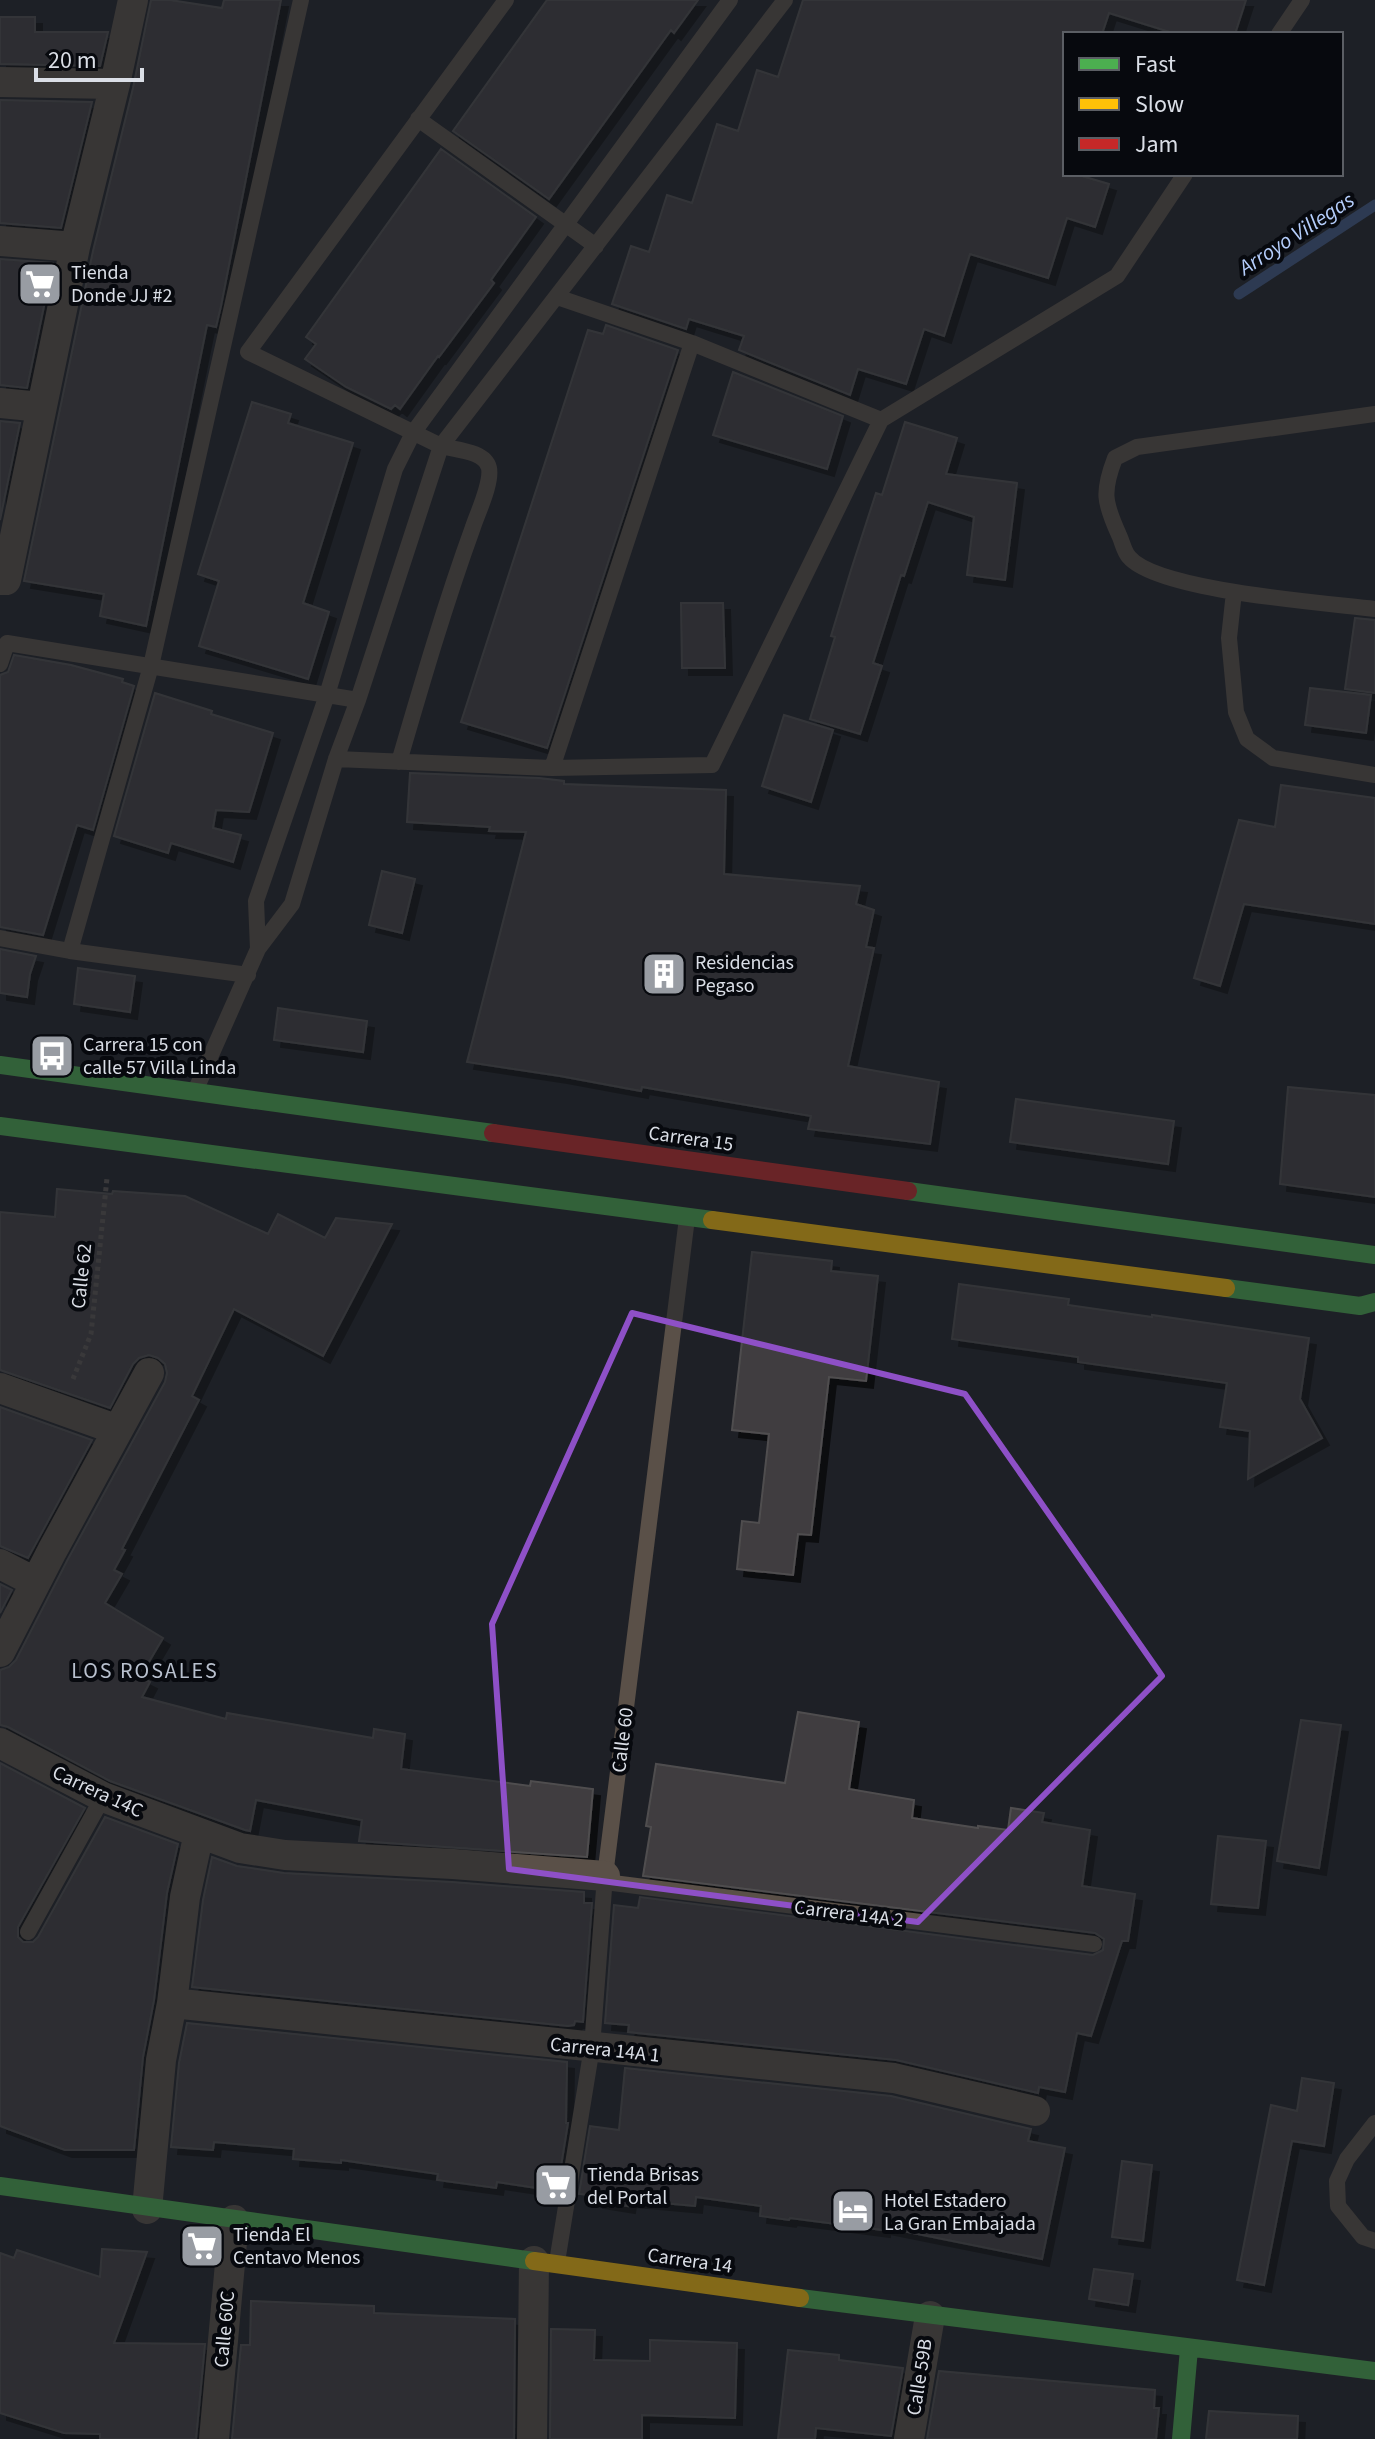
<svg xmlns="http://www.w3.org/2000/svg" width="1375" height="2439" font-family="'Source Sans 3',sans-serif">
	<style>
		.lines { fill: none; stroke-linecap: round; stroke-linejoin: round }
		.stream { stroke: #415987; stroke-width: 11 }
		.building { fill: #3f3d3f; stroke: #504e4f; stroke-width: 2; filter: url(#shadow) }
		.path { stroke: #5c5653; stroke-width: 5; stroke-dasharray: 4 4; stroke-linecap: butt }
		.lane { stroke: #5a5048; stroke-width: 16 }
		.street { stroke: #5a5048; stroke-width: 30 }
		.fast { stroke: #4caf50; stroke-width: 18 }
		.slow { stroke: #ffc107; stroke-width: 18 }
		.jam { stroke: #c62828; stroke-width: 18 }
		.marked { fill: none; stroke: #8e50c7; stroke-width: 6; stroke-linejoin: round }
		.labels { text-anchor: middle; stroke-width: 8; stroke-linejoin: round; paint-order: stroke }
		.poi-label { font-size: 20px; fill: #dadee6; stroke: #07090e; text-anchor: start }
		.street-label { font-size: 20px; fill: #dadee6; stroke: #07090e }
		.water-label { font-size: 22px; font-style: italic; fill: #b5cefc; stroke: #07090e }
		.neighbourhood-label { font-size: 22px; letter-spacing: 2px; fill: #b8c0ce; stroke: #07090e }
	</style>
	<defs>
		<filter id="shadow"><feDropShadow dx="7" dy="7" stdDeviation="0" flood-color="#0009"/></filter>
	</defs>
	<rect width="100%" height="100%" fill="#1e2026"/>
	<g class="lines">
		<!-- stream -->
		<path class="stream" d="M1239,294L1375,205"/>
	</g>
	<!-- building -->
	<path class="building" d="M151,0H170L222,8L224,0H281L221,306L216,327L207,325L146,626L100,616L104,594L24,581L93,251L133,88Z
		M547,0H698L674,33L671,30L549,199L453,131Z
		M803,0H1246L1235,34H1176L1109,13L1102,34H1065V174H1075L1109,184L1095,227L1067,218L1048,278L970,254L944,336L924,329L906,384L858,369L850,395L739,350L744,336L689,319L686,329L612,304L631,246L649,252L667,195L692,203L717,124L738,131L757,70L778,77Z
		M0,17H35V32H108L100,66L0,64Z
		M0,100L92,102L61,228L0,223Z
		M441,149L536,217L491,280L494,283L439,357L438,356L400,409L395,405L391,409L346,387L305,359L316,344L306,337Z
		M0,259L53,263L27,388L0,385Z
		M606,325L678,350L547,748L461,722L588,330L603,334Z
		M733,372L843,416L827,469L713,435Z
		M252,402L291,414L288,423L353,443L303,603L329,612L308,679L199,646L219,581L198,574Z
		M0,421L20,423L0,520Z
		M905,422L957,438L946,474L1017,483L1005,580L967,575L974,517L928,502L904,576L901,575L873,663L882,666L860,734L810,719L835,637L831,636L851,570L876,493L882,495Z
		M681,603H723L725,668H682Z
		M1355,618L1375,620V693L1345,689Z
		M14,655L71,665L123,679L122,682L134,686L93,830L77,825L43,935L0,927V675L8,672Z
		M1310,688L1371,695L1366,733L1305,725Z
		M155,693L212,711L211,714L273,733L249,812L216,810L213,828L241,835L233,862L171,843L168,853L114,836Z
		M784,715L833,730L811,802L762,786Z
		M410,773L539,778L564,781V784L726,790L724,874L860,886L856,904L874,910L866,947L874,948L848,1066L939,1082L930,1144L808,1129L811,1116L642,1087L641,1091L560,1076L467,1062L526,832L489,831L490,827L407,822Z
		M1281,785L1375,798V924L1244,904L1220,986L1194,978L1239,820L1275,827Z
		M382,871L415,879L402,933L369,925Z
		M0,949L36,956L30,974L27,997L0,993Z
		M78,968L135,976L130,1012L74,1004Z
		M278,1008L367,1021L363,1052L274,1040Z
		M1288,1087L1375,1095V1197L1280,1184Z
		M1016,1099L1174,1121L1168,1164L1010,1142Z
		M57,1189L112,1194L113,1191L185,1196L268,1234L278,1214L325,1238L336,1218L392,1224L323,1356L234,1309L192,1396L199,1400L122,1549L125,1550L114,1570L122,1574L105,1603L163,1638L140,1677L150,1682L142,1697L226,1719L227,1713L373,1738L374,1729L405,1734L401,1769L530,1786L531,1781L593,1789L587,1857L359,1841L362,1820L256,1800L250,1831L245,1830L110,1781L8,1727L0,1725V1670L9,1667L16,1660L68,1559L165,1382L167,1373L165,1364L158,1358L149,1355L139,1358L133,1364L110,1408L0,1370V1212L55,1217Z
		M752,1252L832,1261L831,1271L878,1276L866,1381L829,1377L811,1535L798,1534L793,1575L737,1569L742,1521L759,1523L769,1434L732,1430Z
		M959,1284L1069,1299L1068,1305L1152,1317V1315L1309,1338L1300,1399L1322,1438L1248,1479L1250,1431L1220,1427L1227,1383L1078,1362V1357L952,1339Z
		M0,1407L92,1440L28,1558L0,1546Z
		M0,1584L12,1590L0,1613Z
		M798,1712L859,1722L849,1789L914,1800L912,1818L978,1828V1826L1008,1830L1011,1808L1044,1813L1042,1822L1090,1830L1082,1886L1135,1894L1128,1941H1122L1091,2036L1077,2033L1065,2092L1039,2087L1038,2093L896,2060L628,2032L629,2025L605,2023L614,1905L638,1908L640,1897L1093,1955L1103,1950L1104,1939L1095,1933L643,1876L651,1827L646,1826L656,1764L785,1783Z
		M1301,1720L1341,1725L1319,1868L1277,1861Z
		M0,1763L85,1808L18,1927V1937L23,1942H33L38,1937L105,1817L178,1844L167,1893L154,2000L143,2057L134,2150H65L0,2126Z
		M1218,1836L1266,1841L1258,1908L1211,1904Z
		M212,1857L237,1866L284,1873L452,1882L584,1892V1903H592L583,2022L575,2021L574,2025L568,2026L192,1987L203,1900Z
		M187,2023L567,2062L566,2123H568L557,2191L497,2182L496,2188L437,2180L438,2174L341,2160V2163L293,2159L294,2149L214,2142L213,2150L171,2147L179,2063Z
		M625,2068L891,2096L1031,2129L1028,2141L1065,2148L1042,2259L883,2227V2230L790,2218L789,2220L760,2216L761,2206L696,2197L695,2206L629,2200L628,2206L596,2201V2196L579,2194L590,2126L619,2130Z
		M1302,2078L1334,2083L1324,2146L1292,2141L1264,2285L1237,2280L1271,2105L1297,2111Z
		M1122,2161L1152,2165L1143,2241L1112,2237Z
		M102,2249L147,2252L114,2343L205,2344L196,2439H100V2434L64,2433L0,2413V2253L14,2258L17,2250L100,2277Z
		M1094,2269L1133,2274L1128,2305L1089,2299Z
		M251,2301L374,2306V2313L515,2319L514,2439H232L241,2345H250Z
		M551,2329L595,2330L594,2360L650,2361V2340L737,2343L735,2418L642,2415V2439H550Z
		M788,2350L839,2355V2360L903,2368L891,2436L816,2428L815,2439H778Z
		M939,2371L1155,2390L1154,2408H1159L1156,2439H927Z
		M1209,2411L1298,2416L1297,2439H1206Z"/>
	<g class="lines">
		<!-- path -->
		<path class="path" d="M73,1379L91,1334L107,1178"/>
		<!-- lane -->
		<path class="lane" d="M1279,34L1302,0
			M418,119L596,246
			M1375,414L1137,447L1115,458C1102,492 1104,502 1119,535C1122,541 1124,552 1129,557C1157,591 1327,603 1375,609
			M881,420L1117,276L1185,174
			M1234,592L1229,638L1236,712L1247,739L1273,758L1375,775
			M0,664L7,643L358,700
			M336,759L552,768L692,343
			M399,762C422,683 445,604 473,527C478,512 492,483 489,468C485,451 456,450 441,446L248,352L506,0
			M552,768L712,765L881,420L692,343L557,297
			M0,938L70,951L248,975
			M258,949L256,901L327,695L395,469L413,433L730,0
			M70,951L151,666L301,0
			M196,1089L258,949L292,904L336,759L358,700L441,446L785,0
			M605,1882L1094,1944
			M28,1932L103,1797
			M1375,2123L1347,2159L1337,2181L1338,2206L1363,2237L1375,2241
			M557,2262L592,2047L605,1876L687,1218"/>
		<!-- street -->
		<path class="street" d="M0,82L115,84
			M0,241L75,247
			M0,403L41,407
			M0,580H6L75,247L115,84L133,0
			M0,1388L118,1430
			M0,1564L35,1582
			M0,1652L52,1551L149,1373
			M0,1743L103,1797L240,1848L285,1855L453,1864L605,1876
			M172,2003L894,2078L1035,2111
			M147,2209L161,2060L172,2003L185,1897L199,1833
			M214,2439L234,2220
			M532,2439L534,2261
			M909,2439L930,2316"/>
		<!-- fast -->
		<path class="fast" d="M0,1065L493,1133
			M0,1126L712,1220
			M908,1191L1375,1255
			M1226,1288L1360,1306L1375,1302
			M0,2186L534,2261
			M800,2298L1375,2371
			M1181,2439L1189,2349"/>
		<!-- slow -->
		<path class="slow" d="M712,1220L1226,1288
			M534,2261L800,2298"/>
		<!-- jam -->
		<path class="jam" d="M493,1133L908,1191"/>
	</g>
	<!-- marked area -->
	<path d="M0 0H1375V2439H0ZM632,1313L965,1394L1162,1676L918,1922L509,1869L492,1624Z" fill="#1e2026" fill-opacity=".55" fill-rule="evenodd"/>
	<path class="marked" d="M632,1313L965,1394L1162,1676L918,1922L509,1869L492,1624Z"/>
	<!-- icons -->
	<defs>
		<g id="supermarket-square" transform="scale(2.3)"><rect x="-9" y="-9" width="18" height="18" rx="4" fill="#989ca3" stroke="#07090e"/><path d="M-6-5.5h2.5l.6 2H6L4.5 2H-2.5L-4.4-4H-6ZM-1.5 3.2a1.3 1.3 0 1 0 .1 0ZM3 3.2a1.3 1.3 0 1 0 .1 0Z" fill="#fff"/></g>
		<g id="building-square" transform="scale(2.3)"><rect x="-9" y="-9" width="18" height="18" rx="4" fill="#989ca3" stroke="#07090e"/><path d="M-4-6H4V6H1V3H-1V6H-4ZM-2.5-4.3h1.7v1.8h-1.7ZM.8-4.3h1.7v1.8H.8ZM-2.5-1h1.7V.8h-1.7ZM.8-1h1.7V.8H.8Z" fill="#fff"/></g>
		<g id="bus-square" transform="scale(2.3)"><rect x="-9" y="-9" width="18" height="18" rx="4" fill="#989ca3" stroke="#07090e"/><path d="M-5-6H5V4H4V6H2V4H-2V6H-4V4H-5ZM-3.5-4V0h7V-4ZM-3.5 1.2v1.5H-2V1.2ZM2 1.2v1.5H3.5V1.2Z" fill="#fff"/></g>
		<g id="hotel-square" transform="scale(2.3)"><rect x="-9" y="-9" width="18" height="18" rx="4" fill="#989ca3" stroke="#07090e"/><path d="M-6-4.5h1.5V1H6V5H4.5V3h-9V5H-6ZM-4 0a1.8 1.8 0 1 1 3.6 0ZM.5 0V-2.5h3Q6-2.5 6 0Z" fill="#fff"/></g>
	</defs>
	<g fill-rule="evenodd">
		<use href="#supermarket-square" x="40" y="284"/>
		<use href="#building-square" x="664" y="974"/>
		<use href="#bus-square" x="52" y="1056"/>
		<use href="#supermarket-square" x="556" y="2185"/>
		<use href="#hotel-square" x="853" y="2211"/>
		<use href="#supermarket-square" x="202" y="2246"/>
	</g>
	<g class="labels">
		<!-- poi labels -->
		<g class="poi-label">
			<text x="71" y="279">Tienda<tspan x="71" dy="23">Donde JJ #2</tspan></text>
			<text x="695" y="969">Residencias<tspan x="695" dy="23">Pegaso</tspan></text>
			<text x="83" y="1051">Carrera 15 con<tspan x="83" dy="23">calle 57 Villa Linda</tspan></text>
			<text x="587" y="2181">Tienda Brisas<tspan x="587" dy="23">del Portal</tspan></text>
			<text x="884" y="2207">Hotel Estadero<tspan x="884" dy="23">La Gran Embajada</tspan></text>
			<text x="233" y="2241">Tienda El<tspan x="233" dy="23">Centavo Menos</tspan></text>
		</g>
		<!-- street labels -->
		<g class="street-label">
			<text transform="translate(691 1138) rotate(8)" y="7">Carrera 15</text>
			<text transform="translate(81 1276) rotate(-84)" y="7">Calle 62</text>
			<text transform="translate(622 1740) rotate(-83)" y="7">Calle 60</text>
			<text transform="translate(98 1791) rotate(25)" y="7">Carrera 14C</text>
			<text transform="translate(849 1913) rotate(7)" y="7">Carrera 14A 2</text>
			<text transform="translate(605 2049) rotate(6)" y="7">Carrera 14A 1</text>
			<text transform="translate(690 2260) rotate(8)" y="7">Carrera 14</text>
			<text transform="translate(224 2329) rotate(-85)" y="7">Calle 60C</text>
			<text transform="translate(919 2377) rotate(-81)" y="7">Calle 59B</text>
		</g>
		<!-- water labels -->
		<g class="water-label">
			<text transform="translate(1296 233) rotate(-33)" y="8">Arroyo Villegas</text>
		</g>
		<!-- neighbourhood labels -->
		<g class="neighbourhood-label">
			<text x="145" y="1678">LOS ROSALES</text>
		</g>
	</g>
	<!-- legend -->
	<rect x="1063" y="32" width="280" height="144" fill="#07090e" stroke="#5b5e64" stroke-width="2"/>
	<rect x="1079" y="58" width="40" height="12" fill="#4caf50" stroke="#5b5e64" stroke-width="2"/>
	<text x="1135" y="72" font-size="24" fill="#dadee6">Fast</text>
	<rect x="1079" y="98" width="40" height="12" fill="#ffc107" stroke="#5b5e64" stroke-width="2"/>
	<text x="1135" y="112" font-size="24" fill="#dadee6">Slow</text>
	<rect x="1079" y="138" width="40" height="12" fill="#c62828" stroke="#5b5e64" stroke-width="2"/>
	<text x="1135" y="152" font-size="24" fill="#dadee6">Jam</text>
	<!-- scale -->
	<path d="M36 68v12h106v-12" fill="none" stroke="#dadee6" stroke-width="4"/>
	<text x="48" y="68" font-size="24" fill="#dadee6" stroke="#07090e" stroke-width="6" paint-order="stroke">20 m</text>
</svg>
